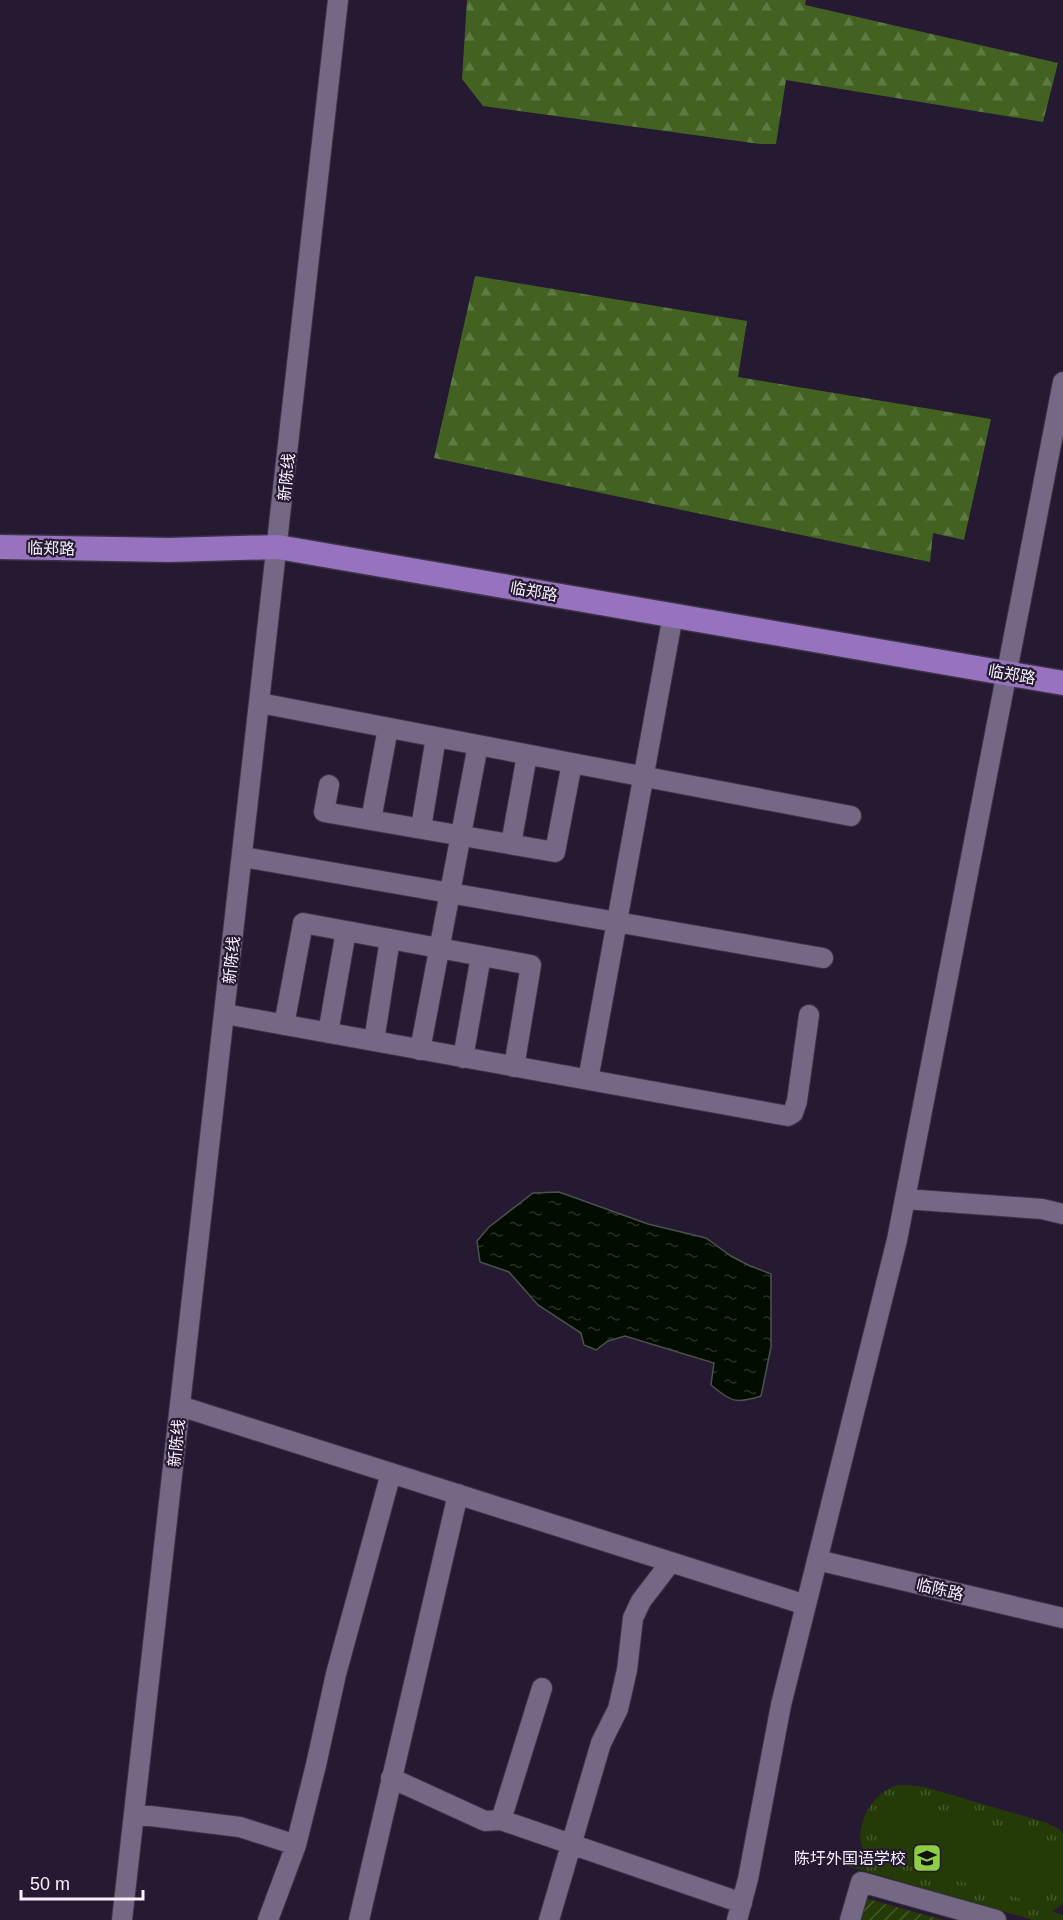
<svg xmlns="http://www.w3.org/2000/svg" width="1063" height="1920" font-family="Helvetica,'Noto Sans SC',sans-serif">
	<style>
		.grass { fill: url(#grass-tufts) }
		.forest { fill: url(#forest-firs) }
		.garden { fill: url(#garden-furrows) }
		.pitch { fill: #243b08 }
		.water { fill: url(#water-ripples); stroke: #4b514c; stroke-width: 1.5 }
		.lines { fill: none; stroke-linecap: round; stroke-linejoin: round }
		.minor-casing { stroke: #3c3446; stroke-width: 22 }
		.major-casing { stroke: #3c3446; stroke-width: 27 }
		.minor { stroke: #756884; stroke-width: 20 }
		.major { stroke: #9772be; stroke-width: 24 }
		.labels { text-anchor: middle; stroke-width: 4.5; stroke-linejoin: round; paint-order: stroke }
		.street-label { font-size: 16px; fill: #f5f0fd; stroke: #251a31 }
		.poi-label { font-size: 16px; fill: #f5f0fd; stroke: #251a31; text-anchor: end }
	</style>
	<defs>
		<pattern id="grass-tufts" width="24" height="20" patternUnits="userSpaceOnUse" patternTransform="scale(1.5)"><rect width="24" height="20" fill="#243b08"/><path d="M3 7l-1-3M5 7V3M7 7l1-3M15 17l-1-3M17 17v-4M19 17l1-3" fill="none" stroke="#44582d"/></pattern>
		<pattern id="forest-firs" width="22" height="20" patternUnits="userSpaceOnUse" patternTransform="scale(1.5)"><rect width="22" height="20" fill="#436222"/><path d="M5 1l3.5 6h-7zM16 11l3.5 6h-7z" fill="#5f7943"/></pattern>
		<pattern id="garden-furrows" width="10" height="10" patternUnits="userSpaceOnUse" patternTransform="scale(1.5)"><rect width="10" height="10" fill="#243b08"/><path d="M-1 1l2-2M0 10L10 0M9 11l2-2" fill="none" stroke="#44582d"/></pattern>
		<pattern id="water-ripples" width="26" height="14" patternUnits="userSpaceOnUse" patternTransform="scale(1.5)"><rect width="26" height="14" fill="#020d00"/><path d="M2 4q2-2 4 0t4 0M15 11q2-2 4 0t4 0" fill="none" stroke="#283126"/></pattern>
	</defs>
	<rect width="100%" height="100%" fill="#251a31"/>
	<!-- grass -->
	<path class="grass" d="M906,1785L925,1787L1047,1823L1059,1829L1063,1833V1904L1052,1911L1063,1915V1920H1033L844,1865L847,1854L868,1859C866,1854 863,1850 862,1846C855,1824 872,1796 892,1787C896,1785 902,1785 906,1785Z"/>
	<!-- forest -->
	<path class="forest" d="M467,0H806L805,5L1058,63L1043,122L786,80L776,144H760L483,106L462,79Z
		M475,276L747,321L738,377L991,419L964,540L933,533L930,562L434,458Z"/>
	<!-- garden -->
	<path class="garden" d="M868,1899L943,1920H856L862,1900Z"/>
	<!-- pitch -->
	<path class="pitch" d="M903,1801H909L1047,1842C1052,1848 1058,1855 1060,1863C1062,1875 1053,1892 1043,1898C1039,1900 1033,1900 1029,1901L891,1861C873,1839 876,1812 903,1801Z"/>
	<!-- water -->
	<path class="water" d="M559,1192L648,1224L706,1238L731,1256L748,1265L771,1274V1347L761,1396C736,1404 731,1402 711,1385L714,1363L625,1336L608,1341L596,1350L584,1345L581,1333L538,1305L509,1272L480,1262L477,1241L489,1227L533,1193Z"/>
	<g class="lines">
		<!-- minor casing -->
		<g class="minor-casing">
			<path id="minor" d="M260,703L572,763L555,852L324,812L329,785
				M572,763L851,816
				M371,820L388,728
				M421,828L436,737
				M511,844L527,755
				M243,857L823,958
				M225,1014L788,1116L793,1113L797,1101L809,1015
				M284,1025L303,923L531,965L514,1067
				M328,1033L346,931
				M374,1041L390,939
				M420,1050L478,745
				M463,1058L481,956
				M588,1080L673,615
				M905,1199L1042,1209L1063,1214
				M180,1406L806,1605
				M817,1560L1063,1618
				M391,1778L485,1821L501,1820L742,1903
				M134,1814L240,1827L296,1845
				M501,1820L542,1688
				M122,1920L338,0
				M268,1920L296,1845L316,1765L336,1674L391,1473
				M359,1920L458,1494
				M549,1920L601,1743L618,1709L627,1670L633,1618L641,1601L671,1562
				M737,1920L748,1879L781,1705L897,1240L1063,382
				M850,1920L861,1882L996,1920"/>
		</g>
		<!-- major casing -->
		<g class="major-casing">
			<path id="major" d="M0,547L169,550L278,547L1063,683"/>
		</g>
		<!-- minor -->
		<use href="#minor" class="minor"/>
		<!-- major -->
		<use href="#major" class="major"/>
	</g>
	<!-- icons -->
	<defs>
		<g id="school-square" transform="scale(1.5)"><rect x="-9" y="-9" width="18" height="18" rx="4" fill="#8dce45" stroke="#251a31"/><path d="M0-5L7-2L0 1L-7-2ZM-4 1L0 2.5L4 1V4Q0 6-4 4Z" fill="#111"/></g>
	</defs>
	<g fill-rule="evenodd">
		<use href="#school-square" x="927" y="1858"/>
	</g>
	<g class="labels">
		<!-- street labels -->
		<g class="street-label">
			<text transform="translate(286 477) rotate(-84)" y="6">新陈线</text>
			<text transform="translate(51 548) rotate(1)" y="6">临郑路</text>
			<text transform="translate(534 591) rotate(10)" y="6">临郑路</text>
			<text transform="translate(1012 674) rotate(10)" y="6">临郑路</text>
			<text transform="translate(231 960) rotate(-84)" y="6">新陈线</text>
			<text transform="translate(176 1443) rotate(-84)" y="6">新陈线</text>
			<text transform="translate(940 1589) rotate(13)" y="6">临陈路</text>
		</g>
		<!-- poi labels -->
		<g class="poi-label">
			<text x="906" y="1864">陈圩外国语学校</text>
		</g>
	</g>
	<!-- scale -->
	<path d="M21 1890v9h122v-9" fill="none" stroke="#f5f0fd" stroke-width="3"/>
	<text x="30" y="1890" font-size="18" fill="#f5f0fd" stroke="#251a31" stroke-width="4.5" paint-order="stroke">50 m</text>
</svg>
